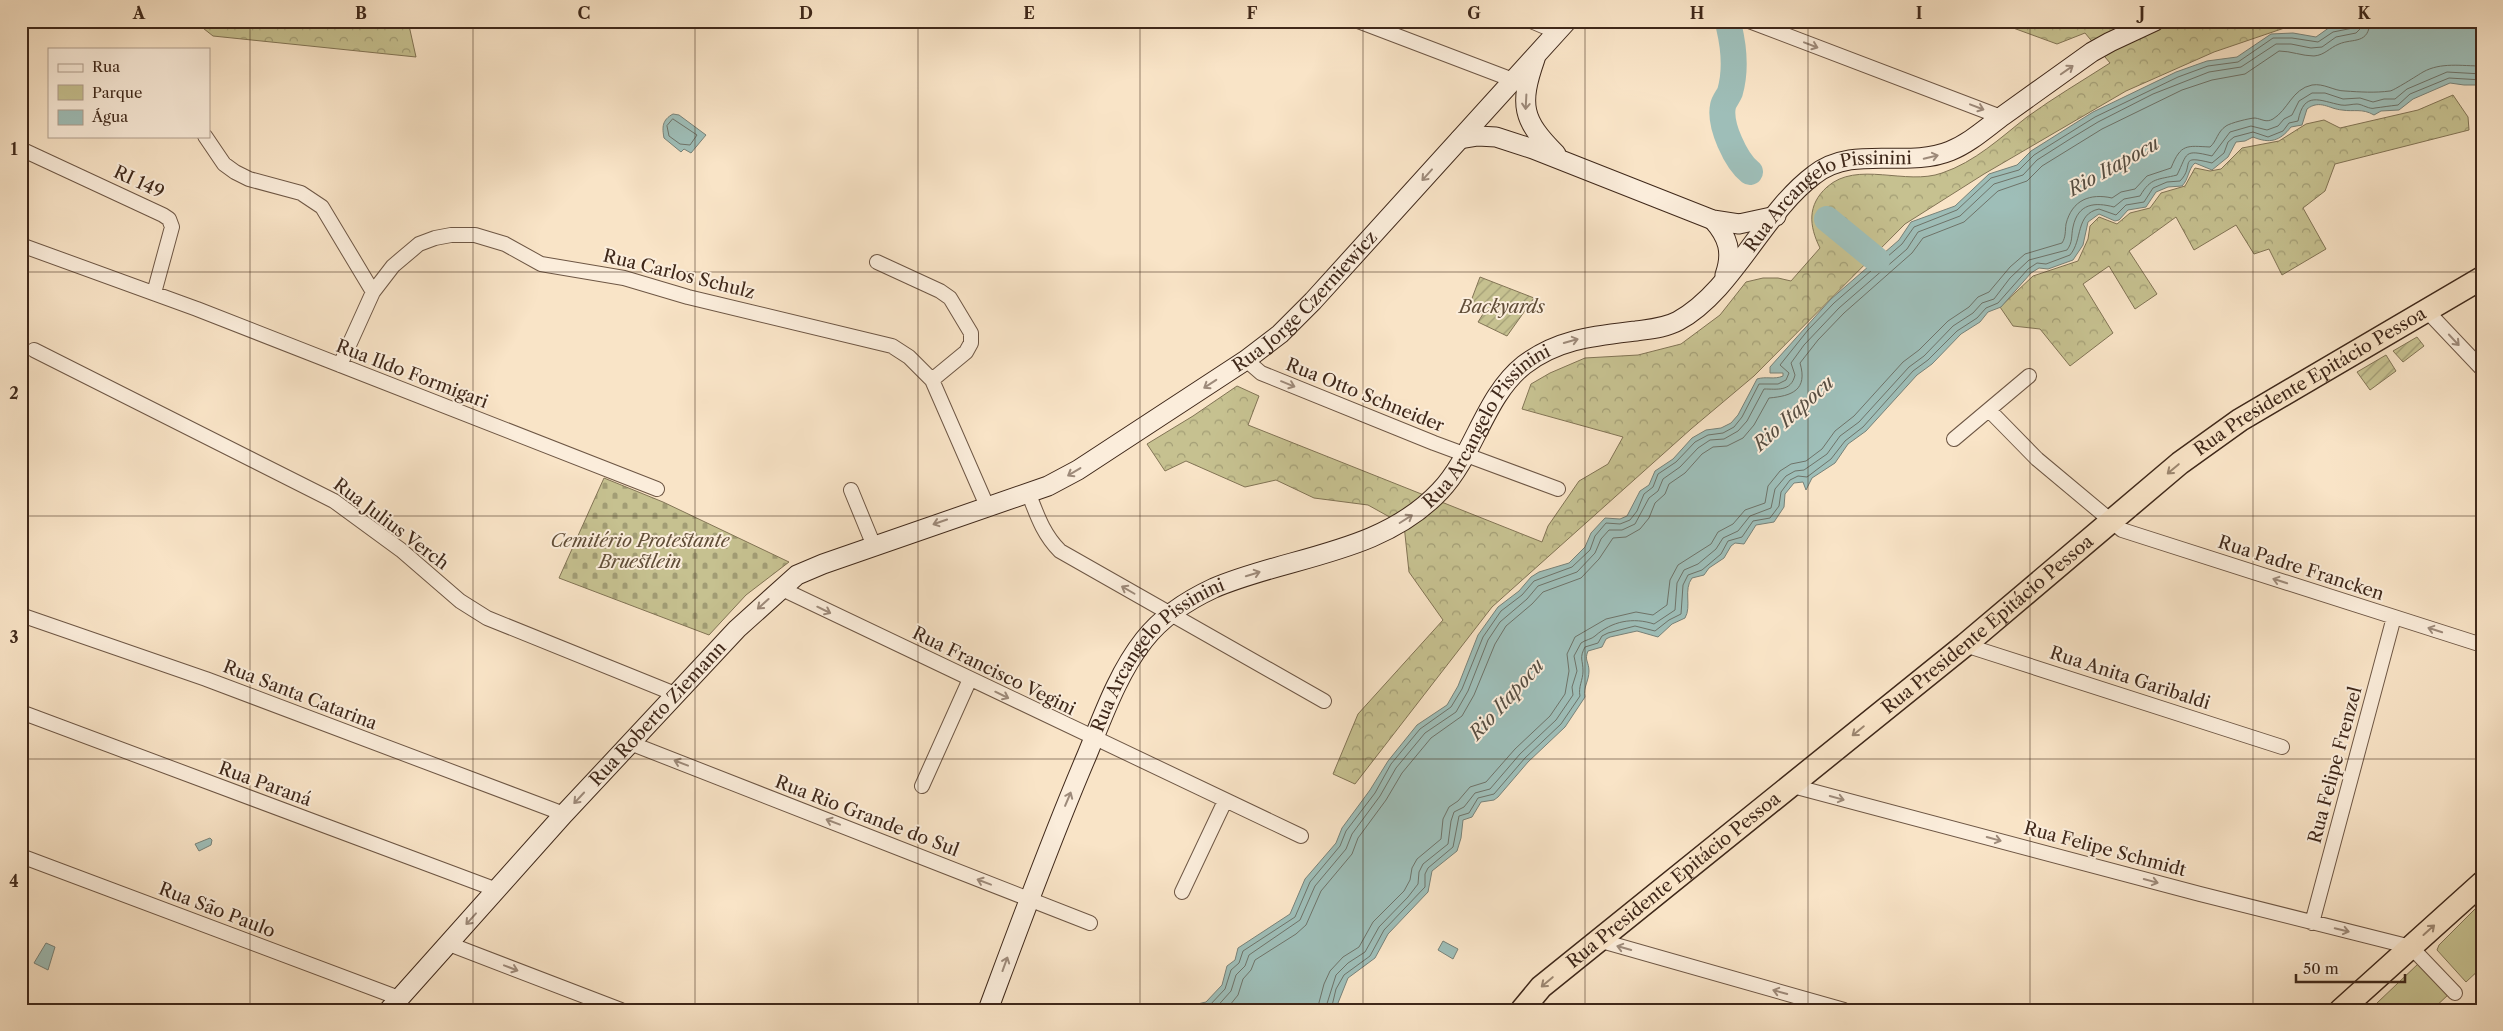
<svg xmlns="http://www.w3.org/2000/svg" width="2503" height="1031" font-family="'Libre Caslon Text',serif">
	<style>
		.forest { fill: url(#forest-crowns); stroke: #827455 }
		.cemetery { fill: url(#cemetery-stones); stroke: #827455 }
		.park { fill: #c6c190; stroke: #827455 }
		.garden { fill: url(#garden-furrows); stroke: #827455 }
		.water { fill: #9ebeb8; stroke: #788279 }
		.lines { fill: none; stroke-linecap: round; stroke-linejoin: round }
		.shore { stroke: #6e7369; stroke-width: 1 }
		.river { stroke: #9ebeb8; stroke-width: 26 }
		.minor-casing { stroke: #6e5745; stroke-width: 16 }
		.secondary-casing { stroke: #3f281a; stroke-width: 21 }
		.trunk-casing { stroke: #3f281a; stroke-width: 25 }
		.minor { stroke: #fbeddb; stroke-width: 14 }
		.secondary { stroke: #fbeddb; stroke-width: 19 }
		.trunk { stroke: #f9e4c7; stroke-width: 22 }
		.oneway { stroke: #9d8a7a }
		.oneway2 { stroke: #9c8670 }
		.grid { fill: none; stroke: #3f281a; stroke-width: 1; stroke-opacity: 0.55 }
		.labels { text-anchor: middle; stroke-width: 4; stroke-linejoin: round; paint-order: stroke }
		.street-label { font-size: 18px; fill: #3f281a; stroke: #fbeddb }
		.park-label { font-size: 18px; font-style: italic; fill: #614e38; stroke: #fbeddb }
		.water-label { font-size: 19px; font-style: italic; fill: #574e42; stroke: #fbeddb }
		.neatline { fill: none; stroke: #3f281a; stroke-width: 2 }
		.grid-label { font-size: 16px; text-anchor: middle; font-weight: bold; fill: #3f281a }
	</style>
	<defs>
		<pattern id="forest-crowns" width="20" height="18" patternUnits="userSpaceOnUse" patternTransform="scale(1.25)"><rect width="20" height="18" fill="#c6c190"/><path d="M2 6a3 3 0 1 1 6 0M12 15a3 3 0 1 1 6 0" fill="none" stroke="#a29d75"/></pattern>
		<pattern id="cemetery-stones" width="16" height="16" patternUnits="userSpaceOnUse" patternTransform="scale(1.25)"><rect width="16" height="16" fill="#c6c190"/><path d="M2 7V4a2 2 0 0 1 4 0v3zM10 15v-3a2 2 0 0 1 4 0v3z" fill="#a29d75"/></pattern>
		<pattern id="garden-furrows" width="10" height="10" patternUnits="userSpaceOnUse" patternTransform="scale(1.25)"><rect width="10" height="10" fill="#c6c190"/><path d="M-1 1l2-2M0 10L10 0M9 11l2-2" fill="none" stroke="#a29d75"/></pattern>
	</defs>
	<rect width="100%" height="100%" fill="#f9e4c7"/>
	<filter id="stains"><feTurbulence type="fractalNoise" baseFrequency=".004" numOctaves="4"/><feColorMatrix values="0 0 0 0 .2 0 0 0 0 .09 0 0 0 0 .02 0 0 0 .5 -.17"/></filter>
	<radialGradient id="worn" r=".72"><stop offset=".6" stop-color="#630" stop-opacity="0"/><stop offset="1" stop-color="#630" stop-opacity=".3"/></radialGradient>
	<!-- forest -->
	<path class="forest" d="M194,21H408L416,57L213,36Z
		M1994,21H2219L2223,24L2231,21H2305L2214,52L2126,91L1984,174L1905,224L1754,376L1691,429L1492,607L1355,784L1333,774L1358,714L1443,620L1409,572L1404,525L1368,505L1314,498L1276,480L1245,487L1186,461L1165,471L1147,444L1193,416L1237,386L1259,396L1248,425L1542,542L1548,526L1579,481L1608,464L1623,437L1522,409L1531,384L1550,373L1585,358L1638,355L1681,344L1720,315L1746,282L1763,278H1778L1791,281L1820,248C1809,226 1807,205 1827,187C1857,160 1906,186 1942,173C1975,162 2000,138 2027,117C2053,98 2082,81 2110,63L2085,33L2057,44Z
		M2453,95L2468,117L2469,130L2335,164L2325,191L2303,208L2326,249L2282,275L2269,249L2254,254L2236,225L2194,250L2176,217L2129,251L2157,294L2135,309L2109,266L2083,284L2113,333L2070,366L2040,329L2013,326L2000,307L2033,276L2078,261L2088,239L2090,226L2099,217L2117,224L2130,213L2150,208L2161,193L2185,186L2195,168L2210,171L2221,169L2242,148L2279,141L2306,124L2324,120L2340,128L2418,110Z"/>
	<!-- cemetery -->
	<path class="cemetery" d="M604,478L663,502L789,562L746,595L709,635L559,578Z"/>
	<!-- park -->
	<path class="park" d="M2482,902V967L2466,982L2437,950L2439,945Z
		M2419,963L2449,994L2432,1010H2383L2377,1003Z"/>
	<!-- garden -->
	<path class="garden" d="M1480,277L1534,298L1507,336L1478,322L1483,314L1468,309Z
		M2417,337L2424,346L2403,362L2393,351Z
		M2386,355L2396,371L2370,390L2357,372Z"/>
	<!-- water -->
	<path class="water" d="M2354,21H2482V85H2464L2450,83L2413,99L2399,110L2381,111L2374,115C2362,108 2354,112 2342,110C2329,109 2320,99 2307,109L2302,125L2291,127C2280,141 2270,144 2253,137L2245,141L2236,142L2228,157L2212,170L2195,163C2188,169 2189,179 2182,186L2168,187L2156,192L2146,207L2128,210L2119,220L2115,221L2099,214L2088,222L2083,245L2073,260L2048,269L2039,268L2031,273L2001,307L1988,312L1980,322L1961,334L1932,364L1917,375L1866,431L1848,444L1835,463L1812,478L1806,490L1803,482L1794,483L1785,494L1784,507L1774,522L1756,525L1744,544L1735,543L1731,546L1724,558L1709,568L1704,575L1692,578C1683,590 1692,606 1685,618L1672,624L1658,637L1637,631L1610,637L1606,639L1602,647L1588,651C1584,660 1589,662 1589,671C1589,681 1583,687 1585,697L1565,727L1528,762L1498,797L1494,800L1481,802L1472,817L1463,820L1461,838L1457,851L1432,871L1428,892L1388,934L1375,958L1348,978L1336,1008L1189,1010L1193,1005L1206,1002L1222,985L1227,966L1235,960L1238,948L1290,914L1305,879L1336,843L1342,828L1370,790L1388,761L1417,725L1447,705L1458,686L1478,635L1498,607L1519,591L1531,577L1539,572L1569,563L1585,547L1591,533L1605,518L1620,519L1627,516L1640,491L1649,485L1655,471L1673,459L1692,438L1706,430L1721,428L1731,423L1738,415L1757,379C1766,376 1774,380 1783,376V373H1770V367L1831,299L1899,240L1911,222L1955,206L1989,174L2017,165L2031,151L2093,112L2176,72L2207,61L2237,57L2271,34L2293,33L2316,37L2330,27Z
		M673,114L679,115L706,135L691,153L684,149L681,152L664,138C662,127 662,120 673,114Z
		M210,838L212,840L211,845L199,851L195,844Z
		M1443,941L1458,949L1453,959L1438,950Z
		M46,943L55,947L48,970L34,963Z"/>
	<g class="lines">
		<!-- shore -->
		<path class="shore" d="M673,119L697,135L690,145L680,144L669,136L667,126Z
			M1196,1010L1209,1006L1225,989L1231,970L1239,963L1243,951L1295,917L1310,882L1340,846L1346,831L1375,793L1391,764L1420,729L1451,707L1462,689L1483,637L1501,611L1522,595L1534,581L1572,567L1590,550L1595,536L1606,523L1620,524L1630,520L1637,511L1644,494L1653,487L1658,474L1676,462L1695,442L1708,435L1723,433L1734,427L1742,417L1759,384H1778L1786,380L1789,373L1780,365L1808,330L1834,303L1902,244L1914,227L1957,210L1991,178L2019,170L2034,155L2095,117L2178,77L2208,66L2238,62L2273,38H2292L2318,42L2333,32L2353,28L2356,21
			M1214,1010L1231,991L1236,975L1245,966L1249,955L1300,920L1315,886L1346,849L1352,834L1380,796L1396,768L1425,733L1456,712L1468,691L1488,640L1500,622L1527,599L1538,586L1577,572L1595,553L1601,539L1609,530H1622L1635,524L1649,498L1658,491L1663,479L1680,467L1698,448L1710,440L1724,439L1738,431L1747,421L1764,389C1777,389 1791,392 1795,375L1791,363L1804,345L1839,308L1907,249L1918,232L1960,216L1994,184L2023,175L2037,160L2070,139L2098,122L2153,94L2209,72L2241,67L2276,44H2291L2311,48L2322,47L2336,37L2356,33L2361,28L2362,21
			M1226,1010L1238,995L1243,979L1251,970L1255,960L1296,934L1306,925L1321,891L1352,854L1358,838L1386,800L1402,773L1431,738L1462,716L1474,695L1495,644L1506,626L1532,604L1543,592L1581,578L1599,559L1613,538L1626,537L1640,529L1649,518L1655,503L1665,494L1669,484L1685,473L1702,454L1713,447L1727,446L1743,438L1754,425L1769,398C1792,396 1808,390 1800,363L1818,340L1844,313L1912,253L1923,238L1964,222L1998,191L2027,181L2042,166L2102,129L2182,90L2212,80L2245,74L2279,51C2291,51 2302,56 2314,56C2325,55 2329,48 2339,44C2353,38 2369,45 2370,21
			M1317,1010L1324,984L1330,971L1343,957L1359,947L1373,922L1404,891L1410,880L1412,868L1417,859L1441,839L1443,819L1449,807L1458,801L1470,787L1486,782L1515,749L1550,716L1565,694L1569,671L1567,654L1575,637L1606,619L1636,612L1653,615L1667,605L1670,580L1678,565L1711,544L1718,532L1733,524L1745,510L1765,503L1768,486L1780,471L1791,464L1806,461L1822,449L1835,431L1854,416L1903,362L1919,350L1948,321L1969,307L1978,297L1989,292L2010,267L2025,254L2062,243C2066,237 2065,231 2066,224C2072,200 2090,193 2112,198L2121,192L2135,189L2147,176L2171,168C2181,143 2187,146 2210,147C2217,141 2217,132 2226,126C2230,123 2250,118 2255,118C2262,119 2266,123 2273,119C2288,110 2292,89 2312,85C2324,83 2334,91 2345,91C2360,92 2375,93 2390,91C2393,91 2418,75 2423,72C2441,62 2461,66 2482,66
			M1325,1010L1336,975L1348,963L1365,952L1379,927L1408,897L1418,884L1419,872L1423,864L1448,844L1451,821L1454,812L1464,807L1475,793L1490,789L1520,754L1556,720L1573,695L1572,687L1577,671L1574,656L1581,643C1585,640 1592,639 1595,636C1612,621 1633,617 1654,624L1675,610L1677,583L1684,570L1698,564L1716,549L1723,538L1738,531L1750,516L1771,508L1775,489L1786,476L1795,471L1804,470L1827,454L1840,436L1859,422L1909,367L1924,356L1953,326L1973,313L1982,303L1994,299L2010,278L2029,260L2067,250C2073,242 2071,236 2073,227C2078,203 2095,202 2114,207L2124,199L2140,196C2151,177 2158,180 2177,175C2188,153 2183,149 2212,156L2230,132L2251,126L2267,130L2278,126L2284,119L2292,115L2299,101L2312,93H2325L2343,99L2360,98L2373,102L2384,99H2395L2407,89L2447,72L2482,74
			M1331,1010L1336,989L1344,975L1370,956L1384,930L1425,887V874L1428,868L1453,847L1459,816L1469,813L1478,798L1494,794L1525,758L1561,724L1580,696C1578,687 1583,680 1583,671C1583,660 1579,658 1585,647L1598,643L1602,636L1608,633L1635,626L1655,631L1669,620L1681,614L1683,585L1688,575L1702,570L1721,554L1728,541L1742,537L1753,521L1770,518L1779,506L1781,492L1790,480L1798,476L1807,477L1831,459L1845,441L1863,427L1913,371L1928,360L1957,331L1977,318L1986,308L1998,303L2028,269L2037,263L2046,264L2070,255C2083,240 2075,214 2099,209L2116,215L2126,205L2144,202L2153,188L2167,182L2180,181C2196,165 2176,154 2212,163L2224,153L2228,142L2234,137L2253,132L2268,137L2283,131L2289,123L2298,121C2304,90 2320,101 2341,105C2346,106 2352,104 2357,104C2362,104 2370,110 2375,108C2383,107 2389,106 2398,105L2410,94L2449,78L2482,80"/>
		<!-- river -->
		<path class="river" d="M1729,27C1734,48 1736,71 1730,92C1728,97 1724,101 1723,106C1719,125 1736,161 1750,172
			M1827,219L1877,260"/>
		<!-- minor casing -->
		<g class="minor-casing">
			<path id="minor" d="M1358,21L1513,80
				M1531,21L1557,32
				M1749,21L2001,117
				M205,136L224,164L235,172L249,179L301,193L322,207L373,292
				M21,149L163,215L169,219L172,227L154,293
				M21,245L197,309L657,489
				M877,262L940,291L950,298L971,333V343L966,352L932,380
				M2427,311L2482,369
				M34,350L334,501L401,550L460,601L487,618L675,694
				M1246,360L1261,373L1434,443L1558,489
				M340,365L373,292L393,266L419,244L435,238L451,235H475L505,244L541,264L624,278L688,297L892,346L909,357L932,380L987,506
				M1989,410L2037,459L2122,530L2482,645
				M1954,439L2029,376
				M851,490L874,546
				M1028,492C1037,515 1043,534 1060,551L1324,701
				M780,588L1301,836
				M21,615L206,679L564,814
				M1965,645L2282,747
				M21,712L497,890
				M630,743L1090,923
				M1789,785L2200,894L2411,947L2455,993
				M922,786L970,679
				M21,856L399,998
				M1182,892L1225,801
				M2312,923L2394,617
				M1598,940L1844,1010
				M449,944L621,1010"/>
		</g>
		<!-- secondary casing -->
		<g class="secondary-casing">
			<g id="secondary">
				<path d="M1535,59C1519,105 1522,120 1556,154"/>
				<path d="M1460,139L1478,136L1496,137L1533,149L1713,220L1739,224L1776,216"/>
				<path d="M1713,220C1728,237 1733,252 1725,275"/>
				<path id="s1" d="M389,1010L564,814L737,629L797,575L823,564L1048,486L1078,470L1246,360L1280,334L1313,301L1567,21"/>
				<path id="s2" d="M988,1010C1020,924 1051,839 1087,755C1103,716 1118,673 1144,640C1162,617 1188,600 1214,588C1289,556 1381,554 1440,491C1475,454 1484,397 1524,365C1558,339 1594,336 1636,331C1650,329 1665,328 1678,321C1733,291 1763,213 1814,175C1853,144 1906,169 1950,151C1970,143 1986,128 2004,115C2033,94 2063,73 2092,52L2110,42L2155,21"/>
			</g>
		</g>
		<!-- trunk casing -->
		<g class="trunk-casing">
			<g id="trunk">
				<path id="s3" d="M1522,1010L1541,987L1965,645L2180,463L2240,420L2482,278"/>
				<path d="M2341,1010L2482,883"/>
			</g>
		</g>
		<!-- minor -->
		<use href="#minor" class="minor"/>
		<!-- secondary -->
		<use href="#secondary" class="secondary"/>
		<!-- trunk -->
		<use href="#trunk" class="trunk"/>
	</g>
	<!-- one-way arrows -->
	<defs><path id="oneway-shaft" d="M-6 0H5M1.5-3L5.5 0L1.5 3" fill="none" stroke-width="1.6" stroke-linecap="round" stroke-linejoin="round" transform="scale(1.25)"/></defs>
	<g class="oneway">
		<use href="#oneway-shaft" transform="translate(1811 45) rotate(21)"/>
		<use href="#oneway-shaft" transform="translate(2067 70) rotate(-35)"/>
		<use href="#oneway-shaft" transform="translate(1526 102) rotate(93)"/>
		<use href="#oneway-shaft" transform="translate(1977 107) rotate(21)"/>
		<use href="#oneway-shaft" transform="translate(1931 157) rotate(-14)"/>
		<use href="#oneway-shaft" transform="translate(1427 175) rotate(132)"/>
		<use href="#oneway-shaft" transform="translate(2454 340) rotate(47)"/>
		<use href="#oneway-shaft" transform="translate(1571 341) rotate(-16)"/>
		<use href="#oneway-shaft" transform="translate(1210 384) rotate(147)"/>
		<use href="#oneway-shaft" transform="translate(1288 384) rotate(22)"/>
		<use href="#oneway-shaft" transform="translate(1074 472) rotate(149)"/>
		<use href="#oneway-shaft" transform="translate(1406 519) rotate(-32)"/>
		<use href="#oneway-shaft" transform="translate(940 522) rotate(161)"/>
		<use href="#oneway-shaft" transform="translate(1253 574) rotate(-17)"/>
		<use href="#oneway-shaft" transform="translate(2280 581) rotate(-162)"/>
		<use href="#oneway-shaft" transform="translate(1128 590) rotate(-150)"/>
		<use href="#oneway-shaft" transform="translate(763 604) rotate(138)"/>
		<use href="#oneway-shaft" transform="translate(824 610) rotate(26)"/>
		<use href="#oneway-shaft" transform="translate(2435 630) rotate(-162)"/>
		<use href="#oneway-shaft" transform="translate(1002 695) rotate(26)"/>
		<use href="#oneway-shaft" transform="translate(681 763) rotate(-159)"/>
		<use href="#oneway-shaft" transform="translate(579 798) rotate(133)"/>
		<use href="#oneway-shaft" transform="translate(1837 798) rotate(15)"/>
		<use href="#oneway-shaft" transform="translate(1068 799) rotate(-67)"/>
		<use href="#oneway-shaft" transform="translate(833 822) rotate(-159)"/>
		<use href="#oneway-shaft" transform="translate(1994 839) rotate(15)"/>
		<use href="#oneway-shaft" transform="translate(2151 881) rotate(15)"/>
		<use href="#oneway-shaft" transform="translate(984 882) rotate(-159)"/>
		<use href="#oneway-shaft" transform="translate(471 919) rotate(132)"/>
		<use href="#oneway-shaft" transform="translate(2342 930) rotate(14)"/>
		<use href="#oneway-shaft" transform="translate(1624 948) rotate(-164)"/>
		<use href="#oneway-shaft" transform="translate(1005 964) rotate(-70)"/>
		<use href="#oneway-shaft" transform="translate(511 968) rotate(21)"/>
		<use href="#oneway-shaft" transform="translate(1780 992) rotate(-164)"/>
	</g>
	<g class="oneway2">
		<use href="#oneway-shaft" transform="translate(2173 469) rotate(140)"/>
		<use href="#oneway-shaft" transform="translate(1858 731) rotate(141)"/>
		<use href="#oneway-shaft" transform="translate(2429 930) rotate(-42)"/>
		<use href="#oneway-shaft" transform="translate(1547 982) rotate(140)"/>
	</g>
	<!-- grid -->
	<path class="grid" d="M250,21V1010M473,21V1010M695,21V1010M918,21V1010M1140,21V1010M1363,21V1010M1585,21V1010M1808,21V1010M2030,21V1010M2253,21V1010M21,272H2482M21,516H2482M21,759H2482"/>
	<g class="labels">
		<!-- street labels -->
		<g class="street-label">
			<text transform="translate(139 182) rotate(25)" y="6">RI 149</text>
			<text dy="6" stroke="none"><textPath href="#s2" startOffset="1255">Rua Arcangelo Pissinini</textPath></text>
			<text transform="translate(679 274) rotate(14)" y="6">Rua Carlos Schulz</text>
			<text dy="6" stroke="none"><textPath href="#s1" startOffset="1181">Rua Jorge Czerniewicz</textPath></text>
			<text transform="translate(412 374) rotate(21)" y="6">Rua Ildo Formigari</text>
			<text dy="6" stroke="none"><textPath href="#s3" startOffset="1010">Rua Presidente Epitácio Pessoa</textPath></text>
			<text transform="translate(1365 395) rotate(22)" y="6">Rua Otto Schneider</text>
			<text dy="6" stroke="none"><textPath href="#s2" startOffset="820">Rua Arcangelo Pissinini</textPath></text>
			<text transform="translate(391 524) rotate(37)" y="6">Rua Julius Verch</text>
			<text transform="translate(2301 568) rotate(18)" y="6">Rua Padre Francken</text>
			<text dy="6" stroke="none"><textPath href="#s3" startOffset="605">Rua Presidente Epitácio Pessoa</textPath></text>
			<text dy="6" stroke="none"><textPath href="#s2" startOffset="400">Rua Arcangelo Pissinini</textPath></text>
			<text transform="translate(994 671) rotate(26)" y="6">Rua Francisco Vegini</text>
			<text transform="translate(2130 678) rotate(18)" y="6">Rua Anita Garibaldi</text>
			<text transform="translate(300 695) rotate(21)" y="6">Rua Santa Catarina</text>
			<text dy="6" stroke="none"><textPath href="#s1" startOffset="400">Rua Roberto Ziemann</textPath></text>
			<text transform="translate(2335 765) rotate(-75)" y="6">Rua Felipe Frenzel</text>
			<text transform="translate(265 784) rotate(20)" y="6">Rua Paraná</text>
			<text transform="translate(867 816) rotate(21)" y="6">Rua Rio Grande do Sul</text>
			<text transform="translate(2105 849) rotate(15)" y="6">Rua Felipe Schmidt</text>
			<text dy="6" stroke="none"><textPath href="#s3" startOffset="200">Rua Presidente Epitácio Pessoa</textPath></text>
			<text transform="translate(217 910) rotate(21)" y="6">Rua São Paulo</text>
		</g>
		<!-- park labels -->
		<g class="park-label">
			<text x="1502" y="313">Backyards</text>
			<text x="640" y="547">Cemitério Protestante<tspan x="640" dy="21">Bruestlein</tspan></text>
		</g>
		<!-- water labels -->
		<g class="water-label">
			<text transform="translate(2113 166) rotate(-29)" y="7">Rio Itapocu</text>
			<text transform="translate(1793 413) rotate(-42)" y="7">Rio Itapocu</text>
			<text transform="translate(1506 699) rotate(-48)" y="7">Rio Itapocu</text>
		</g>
	</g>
	<!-- margin -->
	<rect width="2503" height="1031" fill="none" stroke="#f9e4c7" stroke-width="55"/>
	<!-- legend -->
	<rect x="48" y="48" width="162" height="90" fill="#fbeddb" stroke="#b09e8e"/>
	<rect x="58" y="64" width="25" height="8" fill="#fbeddb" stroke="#b09e8e"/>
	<text x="92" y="72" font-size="15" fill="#3f281a">Rua</text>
	<rect x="58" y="85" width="25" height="15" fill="#c6c190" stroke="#b09e8e"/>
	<text x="92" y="98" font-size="15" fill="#3f281a">Parque</text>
	<rect x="58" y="110" width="25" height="15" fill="#9ebeb8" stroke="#b09e8e"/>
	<text x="92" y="122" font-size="15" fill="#3f281a">Água</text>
	<!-- scale -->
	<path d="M2296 974v8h109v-8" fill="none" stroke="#3f281a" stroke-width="2.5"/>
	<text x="2303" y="974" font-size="15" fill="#3f281a" stroke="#fbeddb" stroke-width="4" paint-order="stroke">50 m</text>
	<rect x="28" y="28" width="2448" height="976" class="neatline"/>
	<g class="grid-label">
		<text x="139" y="19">A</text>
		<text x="361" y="19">B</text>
		<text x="584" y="19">C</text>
		<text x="806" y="19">D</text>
		<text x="1029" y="19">E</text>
		<text x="1252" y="19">F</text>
		<text x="1474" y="19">G</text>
		<text x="1697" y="19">H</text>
		<text x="1919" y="19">I</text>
		<text x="2142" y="19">J</text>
		<text x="2364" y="19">K</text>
		<text x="14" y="155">1</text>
		<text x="14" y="399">2</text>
		<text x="14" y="643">3</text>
		<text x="14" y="887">4</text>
	</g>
	<rect width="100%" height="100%" filter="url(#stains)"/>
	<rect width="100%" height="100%" fill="url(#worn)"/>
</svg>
